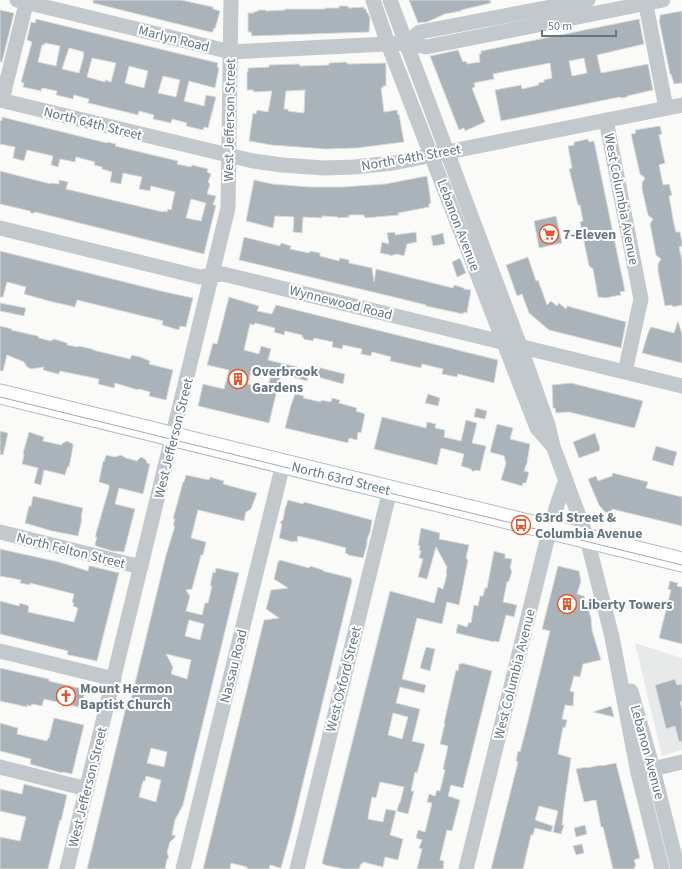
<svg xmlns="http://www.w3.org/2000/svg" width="682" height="869" font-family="'Source Sans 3',sans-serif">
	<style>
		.built { fill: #e8e9e9 }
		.building { fill: #aab3b9; stroke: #dcdcda; fill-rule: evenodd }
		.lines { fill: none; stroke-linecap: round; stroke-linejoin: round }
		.major-casing { stroke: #b5babe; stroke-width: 21 }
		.minor { stroke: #c3c8cc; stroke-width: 15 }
		.major { stroke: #fff; stroke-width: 19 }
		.tram { stroke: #a2aab0; stroke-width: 1 }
		.labels { text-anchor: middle; stroke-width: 4; stroke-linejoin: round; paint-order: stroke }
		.street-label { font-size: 14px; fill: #657683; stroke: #fff }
		.poi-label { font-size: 14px; font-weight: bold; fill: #657683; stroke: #fff; text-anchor: start }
	</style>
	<rect width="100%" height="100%" fill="#fafaf8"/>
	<!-- built -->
	<path class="built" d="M635,643L682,658V750L662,756Z"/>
	<!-- building -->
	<path class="building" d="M93,0H181L213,7V9L220,11L215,29L214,28L213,32H210L93,3Z
		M409,0H490L491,3L461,10V11L445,14L427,22L418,23Z
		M339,6H348V8L364,7V9H366L367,13H368L370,18L369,32L252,36L251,32H248V13H254V12L258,11V10H266V11L285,10V9H325V8H339Z
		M0,10L14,13L2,62H0Z
		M682,11V83L674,84L671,74H670L659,20L660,19V15Z
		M36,19L218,63L217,67L219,68L215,88L189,81L184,101L204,106L206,95L216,97L208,128L204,127L203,130L186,126L187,123L172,119L171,123L153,119L154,115L139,111L138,115L97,105L88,103L89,99L74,95L73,99L56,95L57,91L42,88L41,91L23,87L24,83L21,82L32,42L27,40V39L31,22L35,23ZM45,43L60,46L56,66L38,62L42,45H44ZM69,48L84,52L83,54L84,55L79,73L62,69ZM92,58L116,63L111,82L105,80V82L87,77ZM129,66L148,71L144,88L125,83ZM163,76L180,80L176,97L158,93Z
		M639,19L644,44L597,55L601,73L648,64L653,90L627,96V97L621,98L620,97L501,121L495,90L521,85L522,89L539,85L538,83L544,82V80L552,78L550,63L508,71L493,74L494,79L474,83L475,87L472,88L485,122L465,131L464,128L459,130L430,56L458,50L463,62L466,61L467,64L480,62L479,54H481V51ZM584,58L587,73L572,76L569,61Z
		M347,62V64L386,63V86H383V88H381L384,112L397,110L398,115L399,114L404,142L357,148L326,149L271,145L249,141L253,113L256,114L257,110L268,112L272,91L254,92L253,90H247V72H248V68L269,67V65L299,64L300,66L329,65V63ZM305,90L304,113L288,111V109H284L286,91Z
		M2,117L107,143V142L116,144L115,146L178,161L177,164L191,167L192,165L208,169L207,172L211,174L208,182L210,184L207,194L216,196L213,205H216L204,254L35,212L32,214L30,211L0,204V171L51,184V183L59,184V180L68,182L66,189L163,212L164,211L167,212L168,209L171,210L175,192L151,186L150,191L139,189L142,177L123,173L121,184L110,182L112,172L102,169V167L94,165L95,162L76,157L75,162L60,159L58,167L51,165L53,156L27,150L24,161L13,158L15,147L0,144V120L2,121ZM191,199L206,203L201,221L186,218Z
		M660,126L662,134L659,135L665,163L659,165L663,185L669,184L672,195L669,196L674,224L676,232H680L682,242V246L679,247L682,260V305L673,307L672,305L665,306L658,271V264L661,259L656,255L650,224L653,219L648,215L642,189V183L645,178L640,174L631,134L636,133L635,130Z
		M588,139L589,142L594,141L625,291L620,292L621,295L605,298L598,297L593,269L589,266L580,222L583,221L580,205H578L569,169L572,168L568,146L574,145V142Z
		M427,176L431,203L429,204V207L398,213L399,215L365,218L364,215H349V217L338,218V217L322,216V218L303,217L302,233L293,232L294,217L275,216L273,228L246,221L254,180L272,184L309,187H343L385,184Z
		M556,216L562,243L539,248L534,221Z
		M395,232V235L416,232L417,242L407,244L404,256L397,254L390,256V255L380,253L382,242L389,244L387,233Z
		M443,233L445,244L433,246L431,236Z
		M244,237L280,246L281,243L291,246L290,249L309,253L310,251L320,253V256L339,261L340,258L349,260V263L372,268L374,282L376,269L453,288L454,285L464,288V289L471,290L467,313L464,312L463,314L426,306V305L406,300L239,260Z
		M0,251L161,291L193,298L186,327L180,326L179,330L162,325L163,321L77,300L75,307L53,302L24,294L26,287L7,282L3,297H0Z
		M528,257L536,281L538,280L547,305L551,301L557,306L559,303L566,309L567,306L626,322L621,348L549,330L529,313L522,294L517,296L506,265Z
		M460,258L466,273L457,277L452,262Z
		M229,297L259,306L257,311L272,314L276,305L498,360L494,383L458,374L457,377L442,374L443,369L422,364L421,368L390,361L391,357L372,352L371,356L361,354L362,349L343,345L342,349L332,347L333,342L314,338L313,341L303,339L304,338L302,337V335L285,331L284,335L274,332L275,328L255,323L254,325L250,324L244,350L259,354L261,346L271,349L268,360L310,370L307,381L281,374L269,423L198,406L203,384L224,389L229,370L207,365L213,343L217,344ZM252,367L272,372L267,389L248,384Z
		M0,303L26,308L24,316L0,311Z
		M678,321L682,334V363L642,353L648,333L651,327L674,333Z
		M0,326L12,329L11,330L38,336L39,338L51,341L54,339L67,343V345L78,347L79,346L83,347L92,349L93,350L130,359L132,355L140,357L150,361L149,364L173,370L166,400L149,396L150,392L139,389L138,390L115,383L114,388L98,384L99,379L60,371L59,374L50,372L43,370L44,367L31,369L27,367L24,362L7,355L3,371H0Z
		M313,366L345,374L343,384L311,375Z
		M571,383L643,401L635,427L634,428L569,412L556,413L555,408H553L552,385Z
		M295,394L304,396L303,398L321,402V400L331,402L332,398L340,400L339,403L357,408L356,411L365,414L361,433L358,432L357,440L349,438L348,443L285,428L291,405Z
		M428,394L440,398L438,406L425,403Z
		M476,408L487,411L485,419L474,417Z
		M382,417L426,428L427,422L436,424L435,428L445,430L444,437L461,441L466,420L477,423L472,443L486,446L480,471L475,470L473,472L471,469L461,466L464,454L441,448L437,465L374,449Z
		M497,424L513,428L510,439L530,444L527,463L524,471L529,472L526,483H523L522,486L501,480L506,463L504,456L490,452Z
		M0,431L8,433L3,455L0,454Z
		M29,432L44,437L43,441L61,445L63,443L67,441L73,444V447L69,467L68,466L65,475L44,470L41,485L34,483L38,468L22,464L24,455L23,453Z
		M595,433L600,448L599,451L579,458L573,442Z
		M656,446L677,452L673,466L652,460Z
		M106,455L115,457L121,455L126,458L137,461L141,457L143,458L146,460L147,463L150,464L143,494L119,488L115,504L135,509L124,552L112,551L96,546L95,544L97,537H95L109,488V485L99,482L103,461L104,462Z
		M613,473L648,482L646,488L682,497V526L612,509L610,515L604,511L599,505L588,479L596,476L598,481L612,476Z
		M186,475L209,480L210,477L224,481L223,484L257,493L251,509L246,512L244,521L198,510L191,538L206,542L203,555H201L192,589L186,590L190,596L186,611L202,615L205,603H208L212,586H210L213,572L215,573L216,568L239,573L183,805L175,820L172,835L176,836L170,842L167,852L169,858L167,859L165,869H87L124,715L126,707L129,708L166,555L175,526H173L175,519H173L183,482H184ZM189,620L204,624L200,640L185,636ZM166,654L191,660L187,679L171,674L173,667ZM151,748L167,752L164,767L147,763ZM146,776L161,780L156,802L139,797L143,781H145Z
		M33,496L83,508L81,518L82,519L78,536L52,531L25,523L29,506H31Z
		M288,500L303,504L304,502L372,520L370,532L367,540V544L363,558L348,555V554L345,553L346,548L320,541L298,536L297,542L294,541L293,542L279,538L282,525L280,522L283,520L285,509Z
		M421,528L440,533L439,539L469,545L466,558L468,560L459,605L447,602L442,624L417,618L402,679L426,685L424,693L400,687L396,703L420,709L412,741L425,744L417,773L415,772L411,791H414L408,814L397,811L399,803H400L404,787L380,782L376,798L372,797L369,812L368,819L383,822L386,809L396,811L390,835L403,839L398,860L385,857L383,867L363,862L362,864H361L359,869H344L325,865L322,863L390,591L434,603L438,587L443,589L447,574L446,573L447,567L436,547L427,579L418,577L423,559L419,558L421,551L419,550L420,546L418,545ZM393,713L408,717L402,739L388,735Z
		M0,549L59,562L88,571L89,566H91L119,573L97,661L69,655L67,654L68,651L0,634V601L19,606L20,603L29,606L28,612L74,622L78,608L73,606L74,603H72L74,594L30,583V585L20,583L21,580L0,576Z
		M494,551L505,554V558L512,559L510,568L512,571L509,581L507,582L503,602L517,605L514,617L506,615L499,642L494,641V642L456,633L458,624L467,627L469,622L471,623L474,605L478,606L480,596H483L485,588H487Z
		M280,560L309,568L310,566L323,570V571L351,578L352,581L291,832L281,868L270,865L269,869H247V867L231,863L230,869H203L264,620L279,618L266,609L271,590L288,588L274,579L278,562Z
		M558,566L579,571L581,581L577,594L584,596L591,618L592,630L601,660L583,664L580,677L574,676L570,691L574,692L573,706L565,705L562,719L567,720L565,728L563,727L558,754L571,758L564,806L562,825H564L561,834L553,832L558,811L539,806L535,820L553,826L551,832L535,828L533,835H531L523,869H491L518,762L516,761L518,751L520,752L527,725L550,631L542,629Z
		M670,581L678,583L677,586L682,587V644L659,638L671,590L668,589Z
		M426,647L435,649L430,671L420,668Z
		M462,663L492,671L463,788L451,785L448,796L460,800L452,831L447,830L440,859V860L444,861L443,869H417L422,849L419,848L422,840L416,838L418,830L425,832L432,803L427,802L429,794L435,796L437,790L440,791L445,770L443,769L448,746L440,744L445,723H444L456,670L458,671L459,664H461Z
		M0,668L40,677L49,679V681L83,689L82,691L85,692L81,706L79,705L78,707L44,699L42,706L32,704L31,706L27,705V707L0,701Z
		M675,679L677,685L682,684V701L680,702L682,709V741L679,742L675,726L666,729L655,685Z
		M611,706L614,717L593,712Z
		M54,718L84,725L72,774L63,772L62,773L30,764L31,759L0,751V723L18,728L17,734L47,741L48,738H49Z
		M616,763L640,858L634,860L636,866L634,867L635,869H613L603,827H601L596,800L584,802L576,769L586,767V768L601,765V766Z
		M24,784L67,795L61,821L60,820L48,869H0V837L20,841L26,817L0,811V789L22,794Z
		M585,825L587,834L576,837L574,828Z
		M582,844L584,853L576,855L573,846Z"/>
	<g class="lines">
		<!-- major casing -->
		<g class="major-casing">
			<path id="major" d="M0,394L682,562"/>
		</g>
		<!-- minor -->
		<path class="minor" d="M17,0L231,52L406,43L426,47L663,0
			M373,0L388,44L537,428L552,445
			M390,0L520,346L548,425L553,446L586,535L612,637L638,773L662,869
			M645,0L666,108
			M406,43L420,32L588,0
			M0,100L253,161L282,165L324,168L354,167L393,163L682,105
			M2,100L27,0
			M606,120L641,299L625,372
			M0,228L200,277L223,274L682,386
			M0,532L141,567
			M0,651L114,679
			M631,691L653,769L678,869
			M0,767L87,789
			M644,771L682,762
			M67,869L228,208L231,0
			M183,869L283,464
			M297,869L390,490
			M466,869L549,532L559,499L566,480"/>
		<!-- major -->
		<use href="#major" class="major"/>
		<!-- tram -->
		<path class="tram" d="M0,397L682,565"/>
	</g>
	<!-- icons -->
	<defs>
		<g id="supermarket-ring" transform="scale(1)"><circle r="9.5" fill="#fff" stroke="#e4572e" stroke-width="1.5"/><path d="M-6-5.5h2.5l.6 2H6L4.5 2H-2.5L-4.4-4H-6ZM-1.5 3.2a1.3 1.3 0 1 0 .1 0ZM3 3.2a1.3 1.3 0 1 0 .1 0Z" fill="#e4572e"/></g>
		<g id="building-ring" transform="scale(1)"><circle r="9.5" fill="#fff" stroke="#e4572e" stroke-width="1.5"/><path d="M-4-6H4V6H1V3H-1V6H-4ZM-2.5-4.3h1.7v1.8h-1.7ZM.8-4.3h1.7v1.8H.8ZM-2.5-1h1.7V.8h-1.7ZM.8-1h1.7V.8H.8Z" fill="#e4572e"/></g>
		<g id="bus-ring" transform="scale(1)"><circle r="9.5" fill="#fff" stroke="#e4572e" stroke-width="1.5"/><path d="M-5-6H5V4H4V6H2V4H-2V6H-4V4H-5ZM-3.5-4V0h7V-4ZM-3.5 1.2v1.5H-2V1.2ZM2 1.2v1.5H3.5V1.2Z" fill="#e4572e"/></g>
		<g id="church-ring" transform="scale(1)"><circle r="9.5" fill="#fff" stroke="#e4572e" stroke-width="1.5"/><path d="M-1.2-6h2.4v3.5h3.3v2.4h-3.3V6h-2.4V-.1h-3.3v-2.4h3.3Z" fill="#e4572e"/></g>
	</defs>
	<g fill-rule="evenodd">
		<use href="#supermarket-ring" x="549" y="234"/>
		<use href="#building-ring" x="238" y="379"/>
		<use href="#bus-ring" x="521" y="525"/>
		<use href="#building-ring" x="567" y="604"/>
		<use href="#church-ring" x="66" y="696"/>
	</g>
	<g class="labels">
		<!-- street labels -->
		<g class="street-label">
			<text transform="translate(174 38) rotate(14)" y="5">Marlyn Road</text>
			<text transform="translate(229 120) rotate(-89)" y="5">West Jefferson Street</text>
			<text transform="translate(93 123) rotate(14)" y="5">North 64th Street</text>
			<text transform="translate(411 157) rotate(-10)" y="5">North 64th Street</text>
			<text transform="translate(622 199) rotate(79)" y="5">West Columbia Avenue</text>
			<text transform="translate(459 225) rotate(69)" y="5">Lebanon Avenue</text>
			<text transform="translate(341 302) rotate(14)" y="5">Wynnewood Road</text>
			<text transform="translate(173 438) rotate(-76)" y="5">West Jefferson Street</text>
			<text transform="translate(341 478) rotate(14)" y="5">North 63rd Street</text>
			<text transform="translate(71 550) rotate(14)" y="5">North Felton Street</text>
			<text transform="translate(233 666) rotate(-76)" y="5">Nassau Road</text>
			<text transform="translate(514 674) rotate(-76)" y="5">West Columbia Avenue</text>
			<text transform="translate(343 679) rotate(-76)" y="5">West Oxford Street</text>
			<text transform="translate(648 752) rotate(75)" y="5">Lebanon Avenue</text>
			<text transform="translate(87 787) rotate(-76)" y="5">West Jefferson Street</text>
		</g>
		<!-- poi labels -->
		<g class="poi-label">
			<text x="563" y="239">7-Eleven</text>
			<text x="252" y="376">Overbrook<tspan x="252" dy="16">Gardens</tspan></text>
			<text x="535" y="522">63rd Street &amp;<tspan x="535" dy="16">Columbia Avenue</tspan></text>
			<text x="581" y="609">Liberty Towers</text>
			<text x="80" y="693">Mount Hermon<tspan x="80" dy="16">Baptist Church</tspan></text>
		</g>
	</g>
	<!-- scale -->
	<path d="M542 30v6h74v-6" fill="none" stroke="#657683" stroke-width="2"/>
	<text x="548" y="30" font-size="12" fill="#657683" stroke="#ffffff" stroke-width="3" paint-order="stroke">50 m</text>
</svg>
